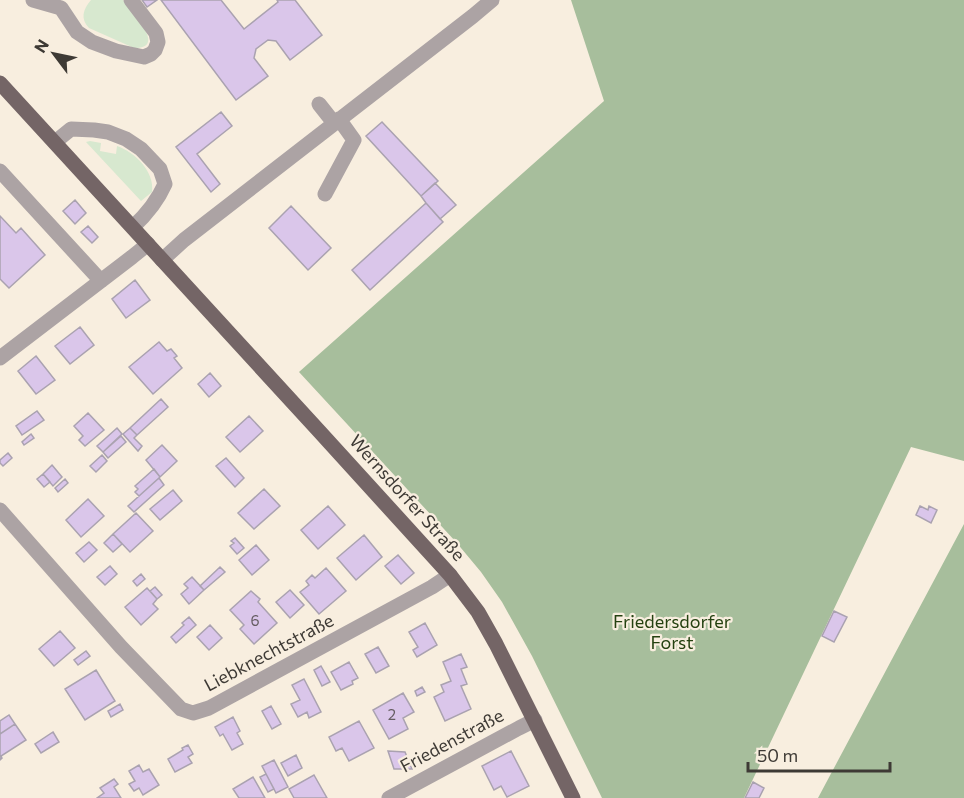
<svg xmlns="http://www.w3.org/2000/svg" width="964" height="798" font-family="Commissioner,sans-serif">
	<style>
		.green { fill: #d7e8cf }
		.forest { fill: #a7be9c }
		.building { fill: #dac6ea; stroke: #aaa2b0; stroke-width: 1.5 }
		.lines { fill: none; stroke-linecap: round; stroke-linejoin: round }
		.minor { stroke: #aca3a4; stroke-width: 15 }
		.major { stroke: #746566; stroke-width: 15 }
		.labels { text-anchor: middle; stroke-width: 4.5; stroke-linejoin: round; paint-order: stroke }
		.number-label { font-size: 15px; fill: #655d62 }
		.street-label { font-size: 18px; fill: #3e3a35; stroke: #f8eedf }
		.park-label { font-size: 18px; fill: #244110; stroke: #f8eedf }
	</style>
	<rect width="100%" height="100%" fill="#f8eedf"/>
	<!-- green -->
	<path class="green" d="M91,0H123C130,10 169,49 134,48L89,28C80,19 83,9 91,0Z
		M90,141L101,143L100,151L116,154L117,146C135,152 155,172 152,192L141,201L86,142Z"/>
	<!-- forest -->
	<path class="forest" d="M571,0H964V461L911,447L744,798H602L532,656L502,602L481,572L456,542L299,372L604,101Z
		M964,524V798H818Z"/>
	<!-- building -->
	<path class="building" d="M142,0H157L147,7Z
		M161,0H221L244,29L278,2L277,0H295L322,35L290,60L276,41L268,40L256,49L254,58L268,76L236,100Z
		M221,112L232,126L197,154L220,184L211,192L176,147Z
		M382,122L438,181L421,196L366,136Z
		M435,183L456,205L440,219L426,203L421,196Z
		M75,200L86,213L75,224L63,211Z
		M426,203L443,222L370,290L352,270Z
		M291,206L331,248L308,270L269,228Z
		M0,216L16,233L21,228L45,255L9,288L0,279Z
		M88,226L98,237L92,243L81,232Z
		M135,280L150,300L126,318L112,299Z
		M80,327L94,345L70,364L55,346Z
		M159,342L167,351L171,349L177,356L174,358L182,368L153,394L129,367Z
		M36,356L55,380L36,394L18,371Z
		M210,373L221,386L209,397L198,384Z
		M161,399L168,407L137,435L130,428Z
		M37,411L44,420L22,435L16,426Z
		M88,413L104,430L85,446L79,440L83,436L74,426Z
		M249,416L263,431L240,452L226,437Z
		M117,428L122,434L103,452L97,446Z
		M130,428L137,435L134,438L142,446L138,451L123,434Z
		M31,434L34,438L24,445L22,442Z
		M121,436L126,442L108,458L103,452Z
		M162,445L177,461L160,477L146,460Z
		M8,453L12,458L3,466L0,463V460Z
		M102,455L107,461L96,472L90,466Z
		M226,458L244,478L235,487L216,466Z
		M52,465L62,477L53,486L43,474Z
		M154,469L160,477L139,496L135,492L138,489L135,486Z
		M43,474L50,482L44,487L37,479Z
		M159,478L164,485L134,512L128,506Z
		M65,479L68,483L58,492L55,488Z
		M264,489L280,506L254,529L238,513Z
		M173,490L182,501L160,520L150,509Z
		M88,499L104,516L81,537L66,520Z
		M328,506L345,525L318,549L301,530Z
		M920,506L928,510L929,506L937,510L931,523L916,515Z
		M136,513L153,531L130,552L113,534Z
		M113,534L122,544L113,552L104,543Z
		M364,535L382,557L356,580L337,558Z
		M235,538L244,548L237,554L230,546L234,543L231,541Z
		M89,542L97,550L84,562L76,553Z
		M256,545L269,560L252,575L239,560Z
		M398,555L414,573L401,584L385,566Z
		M110,566L117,574L105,585L97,577Z
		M220,567L225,572L204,590L200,586Z
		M326,568L346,591L319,614L300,592L309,585L306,581L312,575L315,578Z
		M141,574L145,579L137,586L133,581Z
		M192,577L204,590L189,604L181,594L188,588L184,584Z
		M155,587L162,595L157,599L150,591Z
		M147,588L157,599L153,604L158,609L141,625L125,607Z
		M290,590L304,605L290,618L276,602Z
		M251,591L260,599L258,602L277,623L254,644L240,629L244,625L230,610Z
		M834,611L847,617L834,642L822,636Z
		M189,617L196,625L176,643L171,637L184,625L182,623Z
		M425,623L437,645L417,657L413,650L418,647L409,632Z
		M210,625L222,638L209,650L197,637Z
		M60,631L75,648L54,666L39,649Z
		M378,647L389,666L376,673L365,654Z
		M86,651L90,656L78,665L74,660Z
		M461,654L467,667L461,669L467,684L461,686L471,709L445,721L434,697L444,692L441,685L451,681L443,662Z
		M349,662L358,678L352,681L353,684L341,690L331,672Z
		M321,666L330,682L322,686L314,670Z
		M96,670L115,701L85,720L65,689Z
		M304,679L321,712L309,718L307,712L298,717L291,704L300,700L292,685Z
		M422,687L425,692L417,696L415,691Z
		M403,693L414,712L403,718L408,729L389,739L373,710Z
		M120,704L123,710L111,717L108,711Z
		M271,706L281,724L272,729L262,711Z
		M9,715L15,724L0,734V721Z
		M233,717L240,731L237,733L243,744L232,750L223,734L220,736L215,727Z
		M359,721L374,748L349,761L342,748L336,751L329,737Z
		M15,724L26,740L1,756L2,758L0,760V734Z
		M53,732L59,742L41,753L35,744Z
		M188,745L193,754L188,757L192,763L175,772L168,759L183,750L182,748Z
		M388,751L405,752L412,769H394Z
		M511,751L529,786L507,797L501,786L494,790L482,766Z
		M296,755L302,768L288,776L281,763Z
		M274,760L288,787L276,793L262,766Z
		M139,765L143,772L149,769L159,785L143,795L139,788L134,791L129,784L135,781L129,771Z
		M266,774L274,789L268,792L260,777Z
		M314,775L327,798H294L289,789Z
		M253,777L265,798H239L233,789Z
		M114,779L118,784L114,787L121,798H97L104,793L100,788Z
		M753,782L764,788L759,798H745Z"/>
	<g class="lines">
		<!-- minor -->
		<path class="minor" d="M33,0L61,8L77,32L92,42L116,51L144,57L151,54L155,50L158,42L156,33L131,0
			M319,104L334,123
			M55,142L71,129L94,130L108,132L126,139L141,149L160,169L165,184C157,202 147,214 133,227
			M0,171L101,281
			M325,194L354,140L339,119
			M162,260L184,240L473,16L492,0
			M0,358L132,257L148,244
			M0,510L121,647L181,709L193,713L209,708L432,587L450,575
			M389,798L519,728L535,720"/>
		<!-- major -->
		<path class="major" d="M0,83L319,431L450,575L478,612L496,644L573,798"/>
	</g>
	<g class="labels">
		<!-- number labels -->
		<g class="number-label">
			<text x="255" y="626">6</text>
			<text x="392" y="720">2</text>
		</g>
		<!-- street labels -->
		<g class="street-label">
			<text transform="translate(407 498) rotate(48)" y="6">Wernsdorfer Straße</text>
			<text transform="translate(269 653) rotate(-28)" y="6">Liebknechtstraße</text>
			<text transform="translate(452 741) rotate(-28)" y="6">Friedenstraße</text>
		</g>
		<!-- park labels -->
		<g class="park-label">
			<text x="672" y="628">Friedersdorfer<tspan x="672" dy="21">Forst</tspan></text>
		</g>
	</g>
	<!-- north arrow -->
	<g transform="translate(54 54) rotate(302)" stroke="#f8eedf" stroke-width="4.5" paint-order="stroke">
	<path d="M0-4.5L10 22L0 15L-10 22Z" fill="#3e3a35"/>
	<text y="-9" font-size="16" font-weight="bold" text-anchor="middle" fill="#3e3a35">N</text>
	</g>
	<!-- scale -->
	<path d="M748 762v9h142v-9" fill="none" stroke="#3e3a35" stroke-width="3"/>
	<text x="757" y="762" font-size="18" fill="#3e3a35" stroke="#f8eedf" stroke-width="4.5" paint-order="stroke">50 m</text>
</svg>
